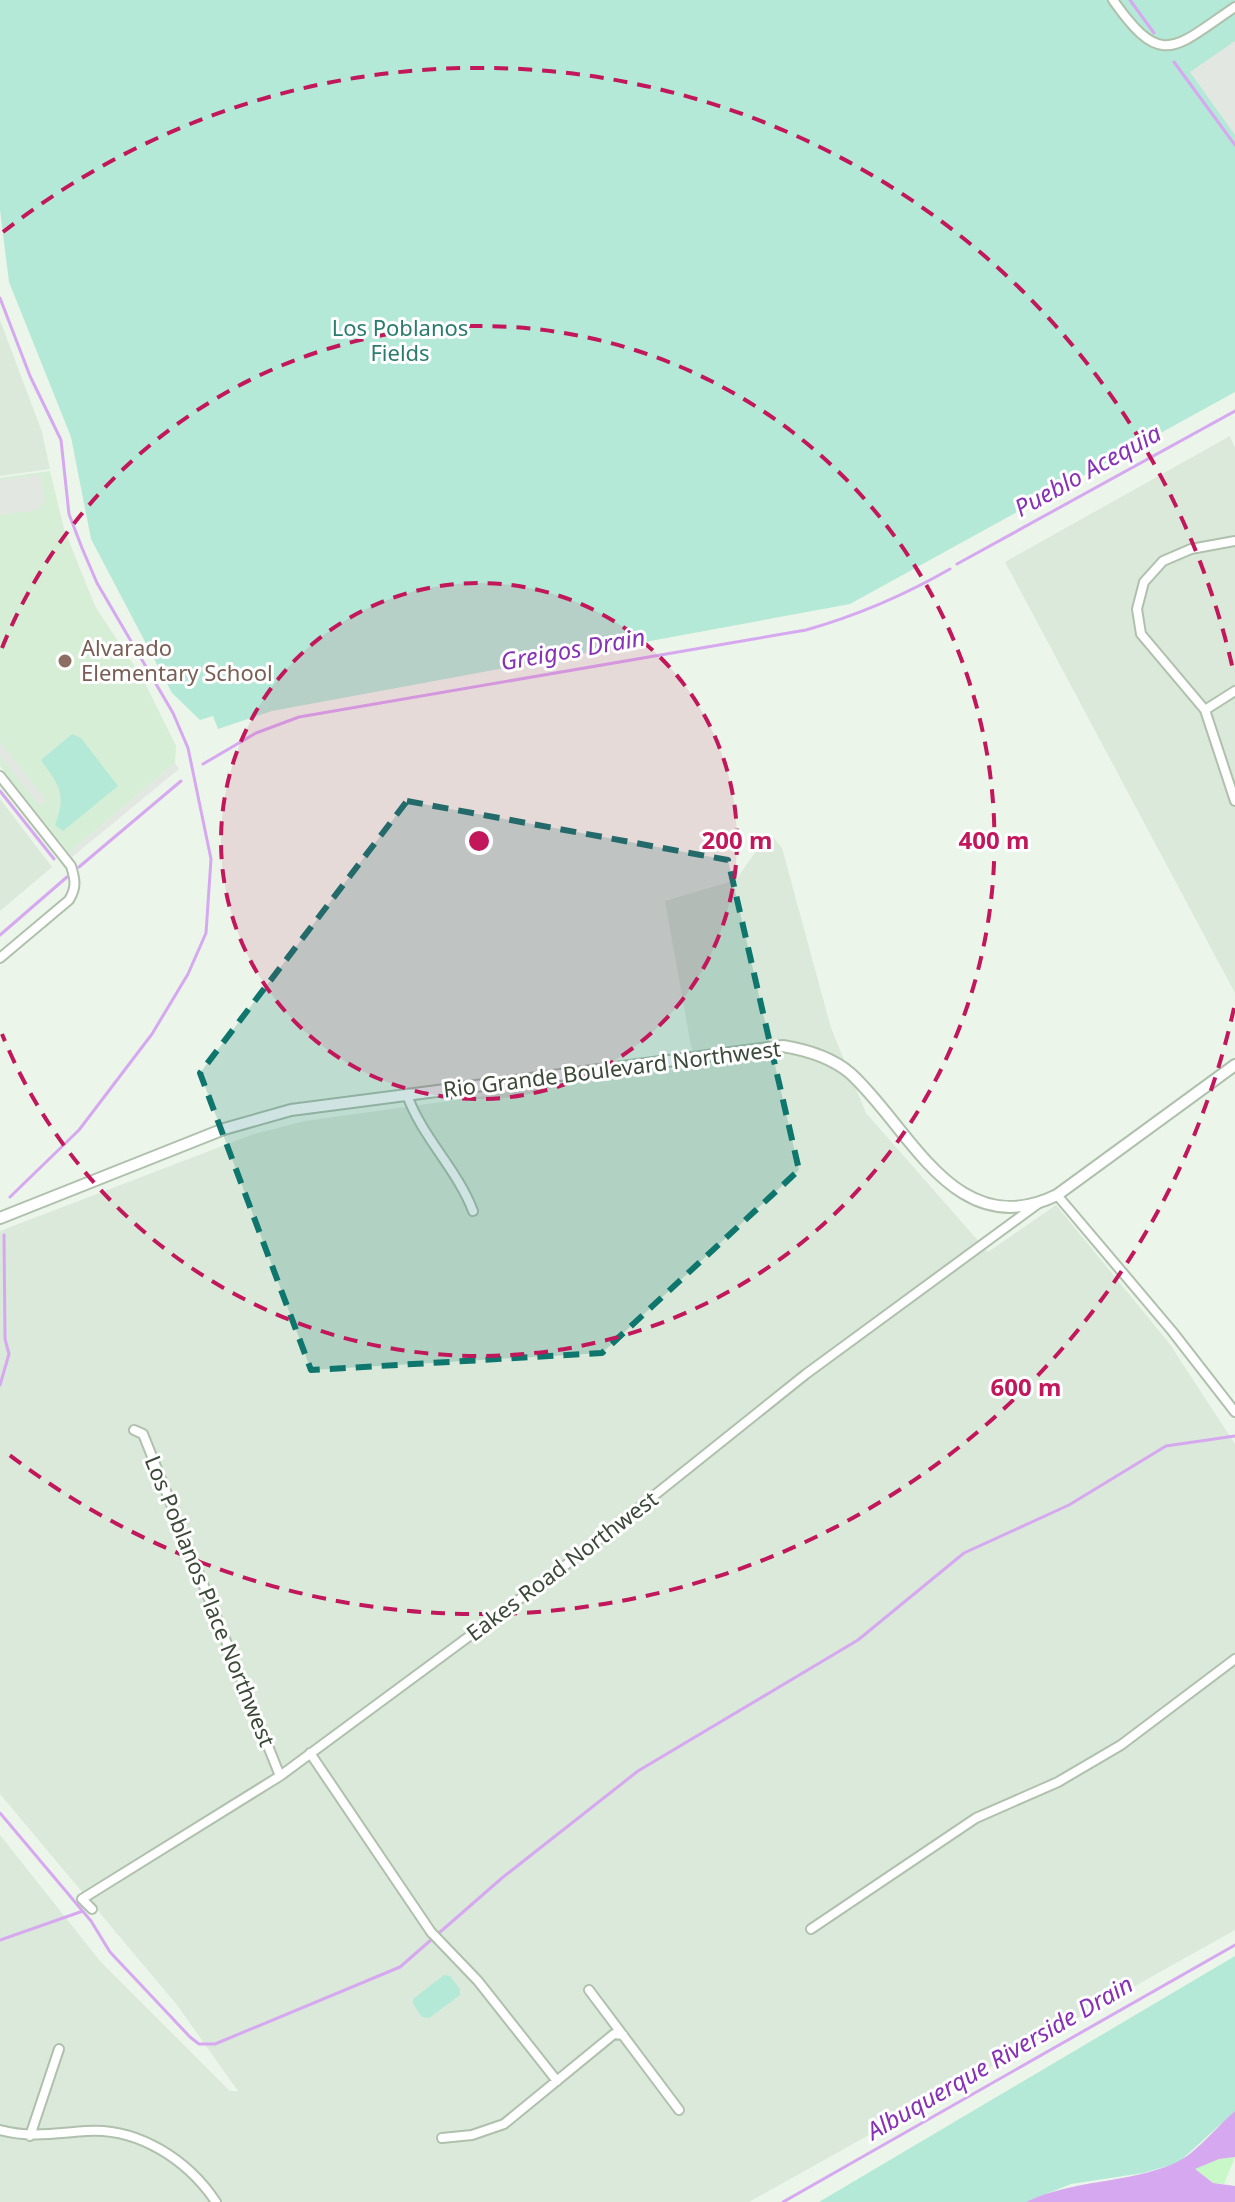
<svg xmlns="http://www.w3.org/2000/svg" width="1235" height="2202" font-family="'Noto Sans',sans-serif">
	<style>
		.residential { fill: #dae9d9 }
		.education { fill: #d6eed5 }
		.green { fill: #b4e9d7 }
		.sand { fill: #c8f8c8 }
		.parking { fill: #e3e7e2 }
		.water { fill: #d6a8f0 }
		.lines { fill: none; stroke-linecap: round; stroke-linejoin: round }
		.stream { stroke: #d6a8f0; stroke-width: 3 }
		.minor-casing { stroke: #afc1ad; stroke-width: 12 }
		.tertiary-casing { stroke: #afc1ad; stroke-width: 14 }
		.minor { stroke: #fff; stroke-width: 8 }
		.tertiary { stroke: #fff; stroke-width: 10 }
		.marked { fill: #0f766e; fill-opacity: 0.2; stroke: #0f766e; stroke-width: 6; stroke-dasharray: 16 10; stroke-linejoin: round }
		.ring { fill: none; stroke: #c2185b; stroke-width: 4; stroke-dasharray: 14 10 }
		.education-dot { fill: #8d6e63; stroke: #fff; stroke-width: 3 }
		.labels { text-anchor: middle; stroke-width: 6; stroke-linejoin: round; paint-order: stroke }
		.park-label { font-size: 22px; fill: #2b7c6f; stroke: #fff }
		.education-label { font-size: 22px; fill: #785e54; stroke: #fff; text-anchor: start }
		.street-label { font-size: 22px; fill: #3b4938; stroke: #fff }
		.water-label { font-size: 24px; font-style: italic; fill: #8731b6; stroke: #fff }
		.centre { fill: #c2185b; stroke: #fff; stroke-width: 4 }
		.ring-label { font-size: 24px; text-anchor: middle; font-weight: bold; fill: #c2185b; stroke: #fff; stroke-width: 6; stroke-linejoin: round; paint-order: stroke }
	</style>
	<rect width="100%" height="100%" fill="#ebf5ea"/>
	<!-- residential -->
	<path class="residential" d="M0,320L42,432L50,469L0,476Z
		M1230,436L1235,448V993L1005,562Z
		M0,799L52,867L0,911Z
		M772,836L782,848L831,1028L866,1113L988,1252L1056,1205L1169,1343L1235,1444V1930L749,2202H0V1835L100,1961L230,2091H238L177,2005L0,1794V1231L254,1134L305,1121L699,1066L691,1046L665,901L736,880L761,844Z"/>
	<!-- education -->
	<path class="education" d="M50,471L64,529L95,606L144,681L176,746L175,763L69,853L0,766V478Z"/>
	<!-- green -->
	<path class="green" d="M0,0H1235V392L850,604L272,711L218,729L213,716L200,720L172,693L91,539L71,437L9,282L0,210Z
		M72,734L81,738L118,786L63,831L55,825C67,793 59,786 41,760Z
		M1235,1956V2111L1178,2163L1143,2173L1071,2184L1026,2202H819Z
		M444,1975L450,1976L460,1989V1995L429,2018L422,2017L413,2004V1999Z"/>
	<!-- sand -->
	<path class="sand" d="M1235,2157L1224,2184L1213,2183L1194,2169L1219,2159Z"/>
	<!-- parking -->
	<path class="parking" d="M1235,41V135L1190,72Z
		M40,475L45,499L38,510L0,515V480Z
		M0,742L46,800L40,806L0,756Z
		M175,763L179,769L72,857L69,853Z"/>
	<!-- water -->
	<path class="water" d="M1235,2111V2157L1219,2159L1195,2169L1213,2183L1235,2186V2202H1026C1074,2179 1127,2184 1175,2163C1196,2154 1217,2126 1235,2111Z"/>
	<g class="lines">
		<!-- stream -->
		<path class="stream" d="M1130,0L1154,33
			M1174,62L1235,145
			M0,298L30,376L61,440L69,514L82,548L97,583L173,713L188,748L211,859L206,933L188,974L152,1034L79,1130L10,1197
			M957,564L1235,411
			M203,764L256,733L299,717L806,630C859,615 903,596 950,569
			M0,791L54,859
			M79,867L181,781
			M0,935L67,877
			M0,1385L9,1354L5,1339L4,1235
			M0,1813L91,1921L110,1952L190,2037L199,2044H215L400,1967L502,1878L638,1771L858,1640L964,1553L1069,1505L1166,1446L1235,1436
			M0,1940L83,1911
			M783,2202L1235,1945"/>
		<!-- minor casing -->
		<g class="minor-casing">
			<path id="minor" d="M1113,0C1162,70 1174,48 1235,7
				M1235,541L1191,549L1163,561L1144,582L1137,609L1141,634L1205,710L1235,801
				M1205,710L1235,691
				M0,776L71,866C75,879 77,887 69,900L0,958
				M407,1095C422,1137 457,1169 473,1211
				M1057,1195L1172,1331L1235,1412
				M134,1430L143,1434L280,1776
				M310,1753L431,1932L478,1981L557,2081
				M92,1909L82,1899L280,1776L586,1550L806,1374L1039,1203
				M811,1929L976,1818L1058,1782L1121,1745L1235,1659
				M589,1990L679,2110
				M0,2130C30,2138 56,2133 86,2131C138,2127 188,2160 216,2202
				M30,2136L59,2049
				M442,2138L472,2135L504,2124L614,2034L623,2035"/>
		</g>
		<!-- tertiary casing -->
		<g class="tertiary-casing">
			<path id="tertiary" d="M0,1218L224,1129L291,1110L783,1046C807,1050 831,1057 850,1073C910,1127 955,1245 1057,1195L1235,1065"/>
		</g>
		<!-- minor -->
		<use href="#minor" class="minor"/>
		<!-- tertiary -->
		<use href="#tertiary" class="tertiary"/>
	</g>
	<!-- marked area -->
	<path class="marked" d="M407,801L728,860L799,1170L602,1353L311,1370L200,1073Z"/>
	<!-- distance rings -->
	<circle cx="479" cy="841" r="258" fill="#c2185b" fill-opacity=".12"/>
	<g class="ring">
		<circle cx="479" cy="841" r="258"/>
		<path d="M2 648A515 515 0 1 1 2 1034"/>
		<path d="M1234 1008A773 773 0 0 1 3 1450M3 232A773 773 0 0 1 1234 674"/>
	</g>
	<!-- markers -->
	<circle class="education-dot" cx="65" cy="661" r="8"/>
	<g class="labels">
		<!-- park labels -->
		<g class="park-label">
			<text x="400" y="336">Los Poblanos<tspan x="400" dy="25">Fields</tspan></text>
		</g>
		<!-- education labels -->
		<g class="education-label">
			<text x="81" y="656">Alvarado<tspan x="81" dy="25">Elementary School</tspan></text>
		</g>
		<!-- street labels -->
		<g class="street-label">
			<text transform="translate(612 1069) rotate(-7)" y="8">Rio Grande Boulevard Northwest</text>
			<text transform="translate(562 1566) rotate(-37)" y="8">Eakes Road Northwest</text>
			<text transform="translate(210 1601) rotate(68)" y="8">Los Poblanos Place Northwest</text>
		</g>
		<!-- water labels -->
		<g class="water-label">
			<text transform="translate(1088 471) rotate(-29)" y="8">Pueblo Acequia</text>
			<text transform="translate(573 650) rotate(-10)" y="8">Greigos Drain</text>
			<text transform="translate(1000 2058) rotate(-30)" y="8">Albuquerque Riverside Drain</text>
		</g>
	</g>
	<circle cx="479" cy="841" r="12" class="centre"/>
	<g class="ring-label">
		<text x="737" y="849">200 m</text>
		<text x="994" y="849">400 m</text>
		<text x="1026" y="1396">600 m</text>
	</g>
</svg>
